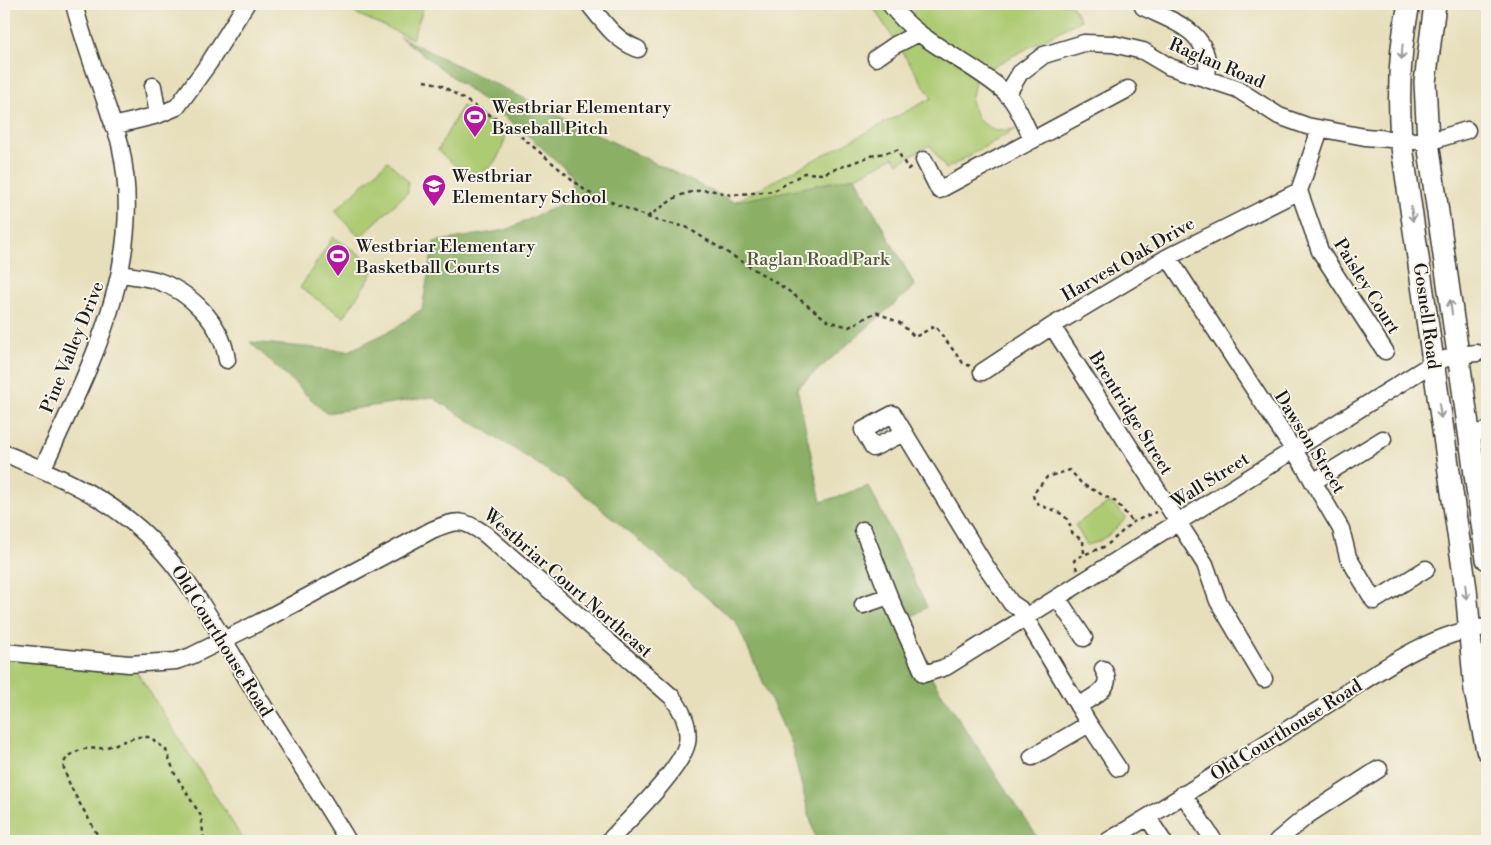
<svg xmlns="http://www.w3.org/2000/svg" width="1491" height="845" font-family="'Libre Bodoni',serif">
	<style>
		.green { fill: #adcb73; stroke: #647448 }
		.forest { fill: #8aaf65; stroke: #536640 }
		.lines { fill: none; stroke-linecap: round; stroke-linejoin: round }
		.minor-casing { stroke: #3a3934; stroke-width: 19 }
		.major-casing { stroke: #3a3934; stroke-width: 24 }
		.path { stroke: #3a3934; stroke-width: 2.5; stroke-dasharray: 4 4; stroke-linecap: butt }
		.minor { stroke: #fff; stroke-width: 16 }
		.major { stroke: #fff; stroke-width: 21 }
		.oneway { stroke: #999 }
		.labels { text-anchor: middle; stroke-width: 4; stroke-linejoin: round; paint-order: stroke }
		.street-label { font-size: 18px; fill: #1c1c1c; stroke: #f7f3e8 }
		.poi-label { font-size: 18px; fill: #1c1c1c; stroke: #f7f3e8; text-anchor: start }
		.park-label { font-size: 18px; fill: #4f593a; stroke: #f7f3e8 }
	</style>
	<rect width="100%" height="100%" fill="#f7f3e8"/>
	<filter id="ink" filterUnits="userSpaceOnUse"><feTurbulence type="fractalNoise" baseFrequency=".02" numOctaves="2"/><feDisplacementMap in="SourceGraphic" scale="10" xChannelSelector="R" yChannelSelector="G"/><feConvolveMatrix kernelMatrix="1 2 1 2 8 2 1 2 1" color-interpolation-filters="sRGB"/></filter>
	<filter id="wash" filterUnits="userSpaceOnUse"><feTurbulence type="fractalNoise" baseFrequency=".0096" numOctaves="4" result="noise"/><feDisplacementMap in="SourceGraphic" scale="20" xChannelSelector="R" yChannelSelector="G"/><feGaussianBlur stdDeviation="1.12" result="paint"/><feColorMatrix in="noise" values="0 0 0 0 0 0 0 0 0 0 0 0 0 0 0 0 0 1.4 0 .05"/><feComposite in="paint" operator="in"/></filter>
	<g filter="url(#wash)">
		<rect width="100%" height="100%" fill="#e7dfbb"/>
		<!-- green -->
		<path class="green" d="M335,4H425L412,39Z
			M871,4H1071L1081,20L988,69L975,81L971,101L978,120L995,131L1016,129L946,169L930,145L898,163L894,157L855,177L915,286L734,202L932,98Z
			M462,106L507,130C497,179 471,185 438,150Z
			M388,161L408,181V192L360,237L335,211Z
			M333,237L377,266L344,317L300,288Z
			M1108,503L1113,504L1126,518C1114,530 1105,542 1087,545L1075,525Z
			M4,652L132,664L244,841H4Z"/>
		<!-- forest -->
		<path class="forest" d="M400,37L734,202L855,177L915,286L797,388L821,502L869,486L927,607L897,626L1040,841H816L791,744L736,622L579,490L432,397L326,413L250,342L349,351L392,330L422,309L434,242L506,230L572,199V175L522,130Z"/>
	</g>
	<g filter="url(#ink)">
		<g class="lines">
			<!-- minor casing -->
			<g class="minor-casing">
				<path id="minor" d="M589,4C604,23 615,40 638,49
					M890,4C919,44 970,60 1006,93C1018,104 1025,126 1033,140
					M1143,7C1178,24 1213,32 1207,79
					M876,58L895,45L919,33
					M153,86L158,115
					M1007,95L1020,73L1044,55L1084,43L1113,44L1143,51L1170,67L1237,89L1279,116L1307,126L1365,137L1428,142L1467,130
					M113,126L158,115L177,107L209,63L246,4
					M1320,129L1299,191L1320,251L1385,351
					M924,160L939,190L1128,89
					M1168,257L1304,466L1341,529L1348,557L1374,601L1426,569
					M121,274C132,276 144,277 155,280C190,291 222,323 227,360
					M1052,326L1205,564L1218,601L1264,679
					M982,372L1052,326L1168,257L1299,191
					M904,433L873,448L863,430L893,414L983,562L1011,603L1020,609L1089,724L1032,757
					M1470,434L1487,431
					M4,453C45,471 88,488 124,516C183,560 214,626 252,687C283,739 317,789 348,841
					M42,470C90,365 147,264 120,144C118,133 112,123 109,112C97,76 83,40 74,4
					M1313,482L1383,439
					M863,530L889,596
					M1058,599L1084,638
					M863,605L889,596L924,674L946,667L1433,363L1457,355L1477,353
					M4,652L129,664L176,661L191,656L260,622L432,530C457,519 463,519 485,534L672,697C682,710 690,725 687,743C681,770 629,819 609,841
					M1078,706C1092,697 1116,688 1103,669
					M1089,724L1118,768
					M1183,794L1214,841
					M1148,818L1163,841
					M1108,841C1181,798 1252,751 1325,706C1373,676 1429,632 1487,627
					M1277,841L1308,815L1379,769"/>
			</g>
			<!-- major casing -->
			<g class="major-casing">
				<path id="major" d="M1409,4C1399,48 1398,94 1401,140L1466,589L1475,691L1487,750
					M1435,4L1425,82L1428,142L1487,559"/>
			</g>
			<!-- path -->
			<path class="path" d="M424,81L439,84L511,128L587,192L655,220L686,227L786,289L828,321L849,327L876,312L900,323L915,337L935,326L963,363L970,366
				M647,217L678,196L695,191L710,190L731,195L774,191L804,173L822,174L871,156L897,150L908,169L912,166
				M1084,553L1083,541L1071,532C1070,503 1034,514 1033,494L1047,477L1070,470L1082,484L1116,502L1133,522
				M1077,570L1074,561L1076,558L1106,546L1133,522L1156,512
				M100,841C89,815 69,792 63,764L68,756L82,749L104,748L137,737H150L166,750L175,774L201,816L204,841"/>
			<!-- minor -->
			<use href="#minor" class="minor"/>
			<!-- major -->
			<use href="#major" class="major"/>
		</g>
		<!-- one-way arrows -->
		<defs><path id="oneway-shaft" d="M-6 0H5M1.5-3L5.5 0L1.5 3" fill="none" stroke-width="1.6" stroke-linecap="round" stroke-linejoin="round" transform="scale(1.25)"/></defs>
		<g class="oneway">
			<use href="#oneway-shaft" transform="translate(1402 52) rotate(95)"/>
			<use href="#oneway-shaft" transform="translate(1412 214) rotate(82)"/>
			<use href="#oneway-shaft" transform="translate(1451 307) rotate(-98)"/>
			<use href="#oneway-shaft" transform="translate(1440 411) rotate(82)"/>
			<use href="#oneway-shaft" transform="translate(1466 592) rotate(84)"/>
		</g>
	</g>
	<!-- icons -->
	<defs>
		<g id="stadium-pin" transform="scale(1.25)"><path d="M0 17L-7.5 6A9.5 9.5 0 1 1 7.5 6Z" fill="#b5179e" stroke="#f7f3e8"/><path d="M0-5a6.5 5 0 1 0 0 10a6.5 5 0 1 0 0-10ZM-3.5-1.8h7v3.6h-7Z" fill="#fff"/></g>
		<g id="school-pin" transform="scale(1.25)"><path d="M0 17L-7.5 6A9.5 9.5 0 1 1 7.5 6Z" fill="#b5179e" stroke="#f7f3e8"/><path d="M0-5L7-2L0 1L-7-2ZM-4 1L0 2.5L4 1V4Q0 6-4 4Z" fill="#fff"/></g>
	</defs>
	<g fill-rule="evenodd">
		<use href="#stadium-pin" x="475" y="117"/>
		<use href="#school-pin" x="434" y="186"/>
		<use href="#stadium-pin" x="338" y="256"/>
	</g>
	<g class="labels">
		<!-- street labels -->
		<g class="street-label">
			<text transform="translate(1217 63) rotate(23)" y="6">Raglan Road</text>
			<text transform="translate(1128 259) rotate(-30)" y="6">Harvest Oak Drive</text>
			<text transform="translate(1367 286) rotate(58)" y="6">Paisley Court</text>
			<text transform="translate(1427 316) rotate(82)" y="6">Gosnell Road</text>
			<text transform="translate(72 347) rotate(-68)" y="6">Pine Valley Drive</text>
			<text transform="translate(1131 413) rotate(58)" y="6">Brentridge Street</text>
			<text transform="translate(1310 442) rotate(58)" y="6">Dawson Street</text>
			<text transform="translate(1210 480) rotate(-32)" y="6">Wall Street</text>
			<text transform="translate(568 583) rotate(41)" y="6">Westbriar Court Northeast</text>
			<text transform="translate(222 641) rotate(58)" y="6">Old Courthouse Road</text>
			<text transform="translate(1286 730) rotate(-32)" y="6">Old Courthouse Road</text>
		</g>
		<!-- poi labels -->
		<g class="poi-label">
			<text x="492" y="113">Westbriar Elementary<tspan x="492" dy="21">Baseball Pitch</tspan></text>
			<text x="452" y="182">Westbriar<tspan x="452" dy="21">Elementary School</tspan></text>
			<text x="356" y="252">Westbriar Elementary<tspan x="356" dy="21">Basketball Courts</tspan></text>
		</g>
		<!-- park labels -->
		<g class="park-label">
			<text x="818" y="265">Raglan Road Park</text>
		</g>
	</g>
	<!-- margin -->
	<rect width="1491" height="845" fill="none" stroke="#f7f3e8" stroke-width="20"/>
</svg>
